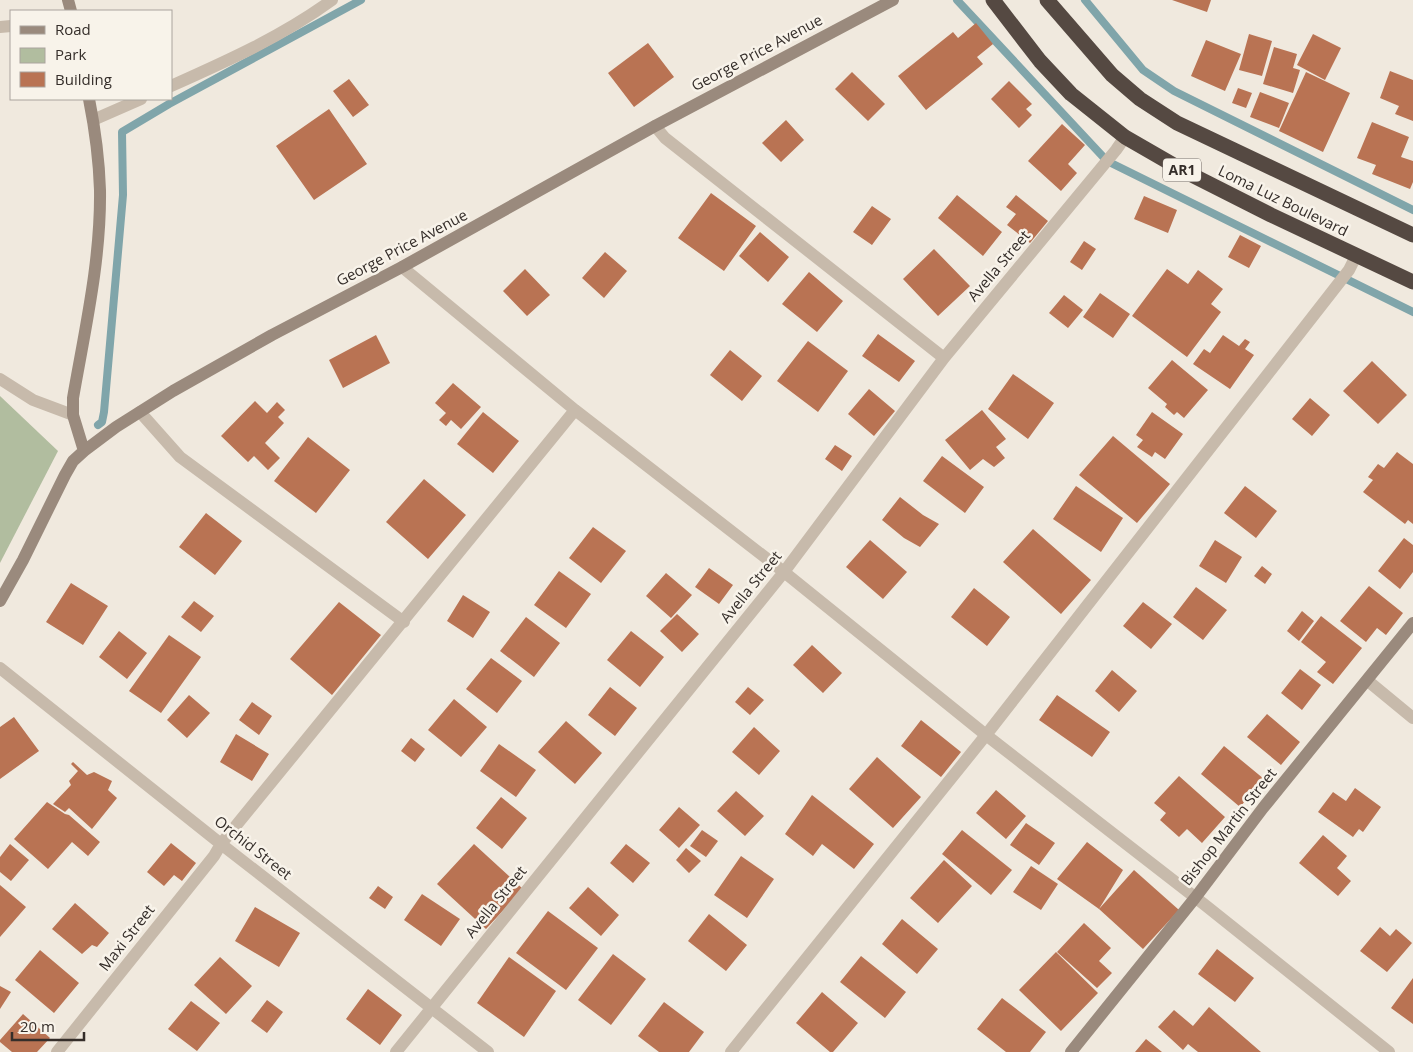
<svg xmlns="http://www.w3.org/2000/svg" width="1413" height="1052" font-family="'Open Sans',sans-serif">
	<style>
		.green { fill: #b1bd9f }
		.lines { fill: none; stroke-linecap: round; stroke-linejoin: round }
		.stream { stroke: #80a5aa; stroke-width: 8 }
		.building { fill: #b97353 }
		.street { stroke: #c7baab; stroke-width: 12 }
		.secondary { stroke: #9a8a7d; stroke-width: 12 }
		.highway { stroke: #554942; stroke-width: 15 }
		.labels { text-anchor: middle; stroke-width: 5; stroke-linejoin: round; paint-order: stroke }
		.shield { fill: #f8f3ea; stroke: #706964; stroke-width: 1 }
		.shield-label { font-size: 14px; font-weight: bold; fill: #352e2a }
		.street-label { font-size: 15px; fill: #352e2a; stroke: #f8f3ea }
	</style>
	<rect width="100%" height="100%" fill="#f0e9de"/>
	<!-- green -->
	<path class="green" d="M0,396L58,451L0,563Z"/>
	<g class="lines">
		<!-- stream -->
		<path class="stream" d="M957,0L1107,161L1413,312
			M1085,0L1143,70L1174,91L1413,210
			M98,425L102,422L104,412L123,195L122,132L169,104L361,0"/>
	</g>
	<!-- building -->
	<path class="building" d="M1172,0H1211L1207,12Z
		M976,23L993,44L977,57L983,64L926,110L898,76L953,32L958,38Z
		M1249,34L1272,41L1262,76L1239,70Z
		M1313,34L1341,48L1325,80L1297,65Z
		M1206,40L1241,54L1225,91L1191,76Z
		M648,43L674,77L634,107L608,73Z
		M1274,47L1297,54L1293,68L1300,70L1293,93L1263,84Z
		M1390,71L1413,80V121L1395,114L1399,106L1380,98Z
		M852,72L885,104L868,121L835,89Z
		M1306,72L1350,93L1323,152L1279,131Z
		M349,79L369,105L353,117L333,91Z
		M1009,81L1032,104L1026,109L1032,115L1019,128L991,99Z
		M1238,88L1252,93L1246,108L1232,103Z
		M1260,92L1289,103L1279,128L1250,117Z
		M329,109L367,164L314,200L276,146Z
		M786,120L804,140L781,162L762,143Z
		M1372,122L1409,137L1401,157L1413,161V182L1410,189L1372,174L1376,165L1357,158Z
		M1062,124L1085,145L1068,164L1077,173L1061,191L1028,161Z
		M711,193L756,226L724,271L678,238Z
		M957,195L1002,232L983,256L938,218Z
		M1016,195L1048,221L1030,243L1007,225L1016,214L1006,207Z
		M1144,196L1177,210L1168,233L1134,219Z
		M872,206L891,219L872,245L853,232Z
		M760,232L789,257L768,282L739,256Z
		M1240,235L1261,246L1249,268L1228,257Z
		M1084,241L1096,249L1082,270L1070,262Z
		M934,249L970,286L938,316L903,279Z
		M605,252L627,271L604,298L582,278Z
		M525,269L550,295L527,316L503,291Z
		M1167,269L1188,284L1198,270L1223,289L1211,304L1221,312L1187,357L1132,316Z
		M809,272L843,301L817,332L782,304Z
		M1100,293L1130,314L1113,338L1083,317Z
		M1064,295L1083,310L1068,328L1049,313Z
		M878,334L915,361L899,382L862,356Z
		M376,335L390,363L343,388L329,360Z
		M1223,335L1239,346L1245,339L1250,342L1245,349L1254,355L1230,389L1193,364L1204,349L1210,353Z
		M808,341L848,371L818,412L777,381Z
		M730,350L762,376L742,401L710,375Z
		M1172,360L1208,390L1184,418L1177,412L1174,415L1165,407L1167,404L1148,388Z
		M1372,361L1407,395L1378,424L1343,391Z
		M1013,374L1054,403L1028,439L988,409Z
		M453,383L481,407L461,429L451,420L446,426L439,420L446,413L435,403Z
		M869,389L895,411L874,436L848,414Z
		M1310,398L1330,415L1312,436L1292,419Z
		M255,401L267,413L277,402L285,410L278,417L284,423L265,443L280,458L268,470L254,456L248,462L221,436Z
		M982,410L1006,439L996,447L1005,458L994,467L983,459L970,470L945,440Z
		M483,412L519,441L493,473L457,444Z
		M1152,412L1183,434L1165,459L1155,452L1152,457L1137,447L1143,440L1136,435Z
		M1113,436L1170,484L1137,523L1079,475Z
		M308,437L350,470L316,513L274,481Z
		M835,445L852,456L842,471L825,459Z
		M1397,452L1413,464V524L1408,520L1405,524L1363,492L1373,480L1368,477L1378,464L1384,468Z
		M942,456L984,487L965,513L923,481Z
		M424,479L466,515L428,559L386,522Z
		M1076,486L1123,518L1101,552L1053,519Z
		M1245,486L1277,511L1256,538L1224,513Z
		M900,497L923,515L939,524L920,547L904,538L882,520Z
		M206,513L242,541L215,575L179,547Z
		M593,527L626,551L601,583L569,558Z
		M1033,529L1091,580L1061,614L1003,562Z
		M1404,538L1413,545V572L1400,589L1378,571Z
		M870,540L907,572L883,599L846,567Z
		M1215,540L1242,557L1226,583L1199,566Z
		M1262,566L1272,574L1265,584L1254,576Z
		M709,568L733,585L719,604L695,587Z
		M559,571L591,594L566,628L534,605Z
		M666,573L692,595L671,618L646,596Z
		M71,583L108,606L83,645L46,622Z
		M1369,586L1403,613L1386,635L1377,628L1366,642L1340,621Z
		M1196,587L1227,610L1203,640L1173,617Z
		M974,588L1010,617L987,646L951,617Z
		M463,595L490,612L473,638L447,621Z
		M194,601L214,616L201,632L181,617Z
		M339,602L381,635L332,695L290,659Z
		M1143,602L1172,624L1151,649L1123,626Z
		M1302,611L1314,621L1299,641L1287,631Z
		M677,614L699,634L682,652L660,631Z
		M1321,616L1362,648L1333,684L1317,672L1326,662L1301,642Z
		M526,617L560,643L534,677L500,651Z
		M119,631L147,653L127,679L99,657Z
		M631,631L664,657L640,687L607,660Z
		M169,635L201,657L161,713L129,691Z
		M812,645L842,673L823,693L793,665Z
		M491,658L522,681L497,713L466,689Z
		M1300,669L1321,685L1302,710L1281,693Z
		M1112,670L1137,691L1119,712L1095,691Z
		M610,687L637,708L615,736L588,715Z
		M748,687L764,700L750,715L735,702Z
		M189,695L210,713L187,738L167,720Z
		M1057,695L1110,732L1092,757L1039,720Z
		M454,699L487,727L461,757L428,730Z
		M252,702L272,716L259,735L239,720Z
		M1267,714L1300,742L1281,765L1247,737Z
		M14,717L39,751L0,779V727Z
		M921,720L961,752L941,777L901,746Z
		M566,721L602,753L575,784L538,752Z
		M754,727L780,751L759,775L732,752Z
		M236,734L269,754L252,781L220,762Z
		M411,738L425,749L415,762L401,751Z
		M499,744L536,770L516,797L480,771Z
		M1224,746L1264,779L1240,807L1201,774Z
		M877,757L921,797L893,828L849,789Z
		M73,762L87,775L94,772L112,781L108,790L117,798L92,829L69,808L65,812L53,804L71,785L69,781L78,771L71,764Z
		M1179,776L1225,817L1202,843L1187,829L1179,837L1160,820L1166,813L1154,803Z
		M1355,788L1381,807L1363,832L1359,829L1353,837L1318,812L1333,792L1346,801Z
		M996,790L1026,816L1006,839L976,813Z
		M736,791L764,816L745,836L717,811Z
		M812,795L874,844L854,869L822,844L813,856L785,834Z
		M501,797L527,818L502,849L476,828Z
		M47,802L65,814L69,815L100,842L88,856L72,842L48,869L14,839Z
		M679,807L700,825L679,848L659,830Z
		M1026,823L1055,843L1039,865L1010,845Z
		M702,830L718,841L706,857L690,846Z
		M962,830L1012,870L991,895L942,854Z
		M1323,835L1347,856L1337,868L1351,881L1338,896L1299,863Z
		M1087,842L1123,870L1099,909L1134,870L1179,910L1143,949L1099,909L1057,879Z
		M171,843L196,863L182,881L174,875L164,886L147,872Z
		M10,844L29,860L11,881L0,872V857Z
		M474,844L523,889L486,929L437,884Z
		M626,844L650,863L633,883L610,863Z
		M686,848L701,861L689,873L676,860Z
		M741,856L774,879L747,918L714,895Z
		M944,860L972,886L938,923L910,898Z
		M1031,866L1058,884L1041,910L1013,892Z
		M0,885L26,907L0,937Z
		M378,886L393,897L385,909L369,898Z
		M588,887L619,915L601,936L569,908Z
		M422,894L460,919L441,946L404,920Z
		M75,903L109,933L97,947L92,945L82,954L52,929Z
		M255,907L300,933L279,967L235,941Z
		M548,911L598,948L566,990L516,953Z
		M709,914L747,945L726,971L688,941Z
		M902,919L938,949L917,974L882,944Z
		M1084,923L1111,948L1099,961L1112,973L1097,988L1057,952Z
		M1380,927L1390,936L1396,929L1412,943L1387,972L1360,951Z
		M1217,949L1254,978L1235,1002L1198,974Z
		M40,950L79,983L54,1013L15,980Z
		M1056,952L1098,993L1061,1031L1019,990Z
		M613,954L646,979L611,1025L578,1000Z
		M861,956L906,992L885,1018L840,982Z
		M220,957L252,986L226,1014L194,985Z
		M509,957L556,991L524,1037L477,1003Z
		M1413,978V1024L1391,1008Z
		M0,986L11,992L0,1009Z
		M368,989L402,1015L380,1045L346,1019Z
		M822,992L858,1023L833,1052H830L796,1023Z
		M1002,998L1046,1032L1030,1052H1006L977,1029Z
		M267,1000L283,1012L267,1033L251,1021Z
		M191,1001L220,1023L197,1051L168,1029Z
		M664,1002L704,1032L689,1052H659L638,1036Z
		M1209,1007L1261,1052H1198L1188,1044L1183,1050L1158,1027L1174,1010L1193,1026Z
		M23,1014L50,1038L37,1052H12L0,1042V1040Z
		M1146,1039L1162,1052H1135Z"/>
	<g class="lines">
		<!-- street -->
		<path class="street" d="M0,27L11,26
			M171,86C227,61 283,36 332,0
			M93,120L141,99
			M655,126L665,138L944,358
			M402,267L575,410L784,572L986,735L1205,905L1389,1052
			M0,379L33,400L73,415
			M140,412L180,457L404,622
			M0,668L221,844L488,1052
			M1368,681L1413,718
			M57,1052L214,856L221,844L575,410
			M396,1052L784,572L944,358L1116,150L1125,137
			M731,1052L986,735L1349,270L1356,256"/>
		<!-- secondary -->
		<path class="secondary" d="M68,0L71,11
			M84,451L73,415V398C85,329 101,260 100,190C99,159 95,129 89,99
			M0,601L23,560L65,475L73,461L84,451L116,427L173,391L272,335L402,267L655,126L893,0
			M1071,1052L1195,898L1263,808L1413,623"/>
		<!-- highway -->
		<path class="highway" d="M993,0L1040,61L1071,94L1125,137L1184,171L1271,215L1413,282
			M1047,0L1112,75L1140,99L1177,123L1413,235"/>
	</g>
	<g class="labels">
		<!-- shield labels -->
		<rect class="shield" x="1163" y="158.5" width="38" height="23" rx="4"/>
		<g class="shield-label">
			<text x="1182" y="175">AR1</text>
		</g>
		<!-- street labels -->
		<g class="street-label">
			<text transform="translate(757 53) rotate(-28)" y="5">George Price Avenue</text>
			<text transform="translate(1283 201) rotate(26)" y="5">Loma Luz Boulevard</text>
			<text transform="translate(402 248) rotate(-28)" y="5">George Price Avenue</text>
			<text transform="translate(999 266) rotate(-50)" y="5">Avella Street</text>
			<text transform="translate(751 587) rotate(-51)" y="5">Avella Street</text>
			<text transform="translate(1229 827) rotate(-52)" y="5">Bishop Martin Street</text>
			<text transform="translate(253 848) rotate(38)" y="5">Orchid Street</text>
			<text transform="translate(496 902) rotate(-51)" y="5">Avella Street</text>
			<text transform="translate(127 938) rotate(-52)" y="5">Maxi Street</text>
		</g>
	</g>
	<!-- legend -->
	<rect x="10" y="10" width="162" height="90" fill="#f8f3ea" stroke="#aaa49d"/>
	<rect x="20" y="26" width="25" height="8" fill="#9a8a7d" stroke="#aaa49d"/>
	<text x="55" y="35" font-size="15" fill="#352e2a">Road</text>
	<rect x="20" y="48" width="25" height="15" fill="#b1bd9f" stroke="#aaa49d"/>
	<text x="55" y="60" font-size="15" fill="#352e2a">Park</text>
	<rect x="20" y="72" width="25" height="15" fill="#b97353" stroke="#aaa49d"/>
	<text x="55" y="85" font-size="15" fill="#352e2a">Building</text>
	<!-- scale -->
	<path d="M12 1032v8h72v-8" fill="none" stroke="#352e2a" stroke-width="2.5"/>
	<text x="20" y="1032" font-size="15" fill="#352e2a" stroke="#f8f3ea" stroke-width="4" paint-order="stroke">20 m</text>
</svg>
